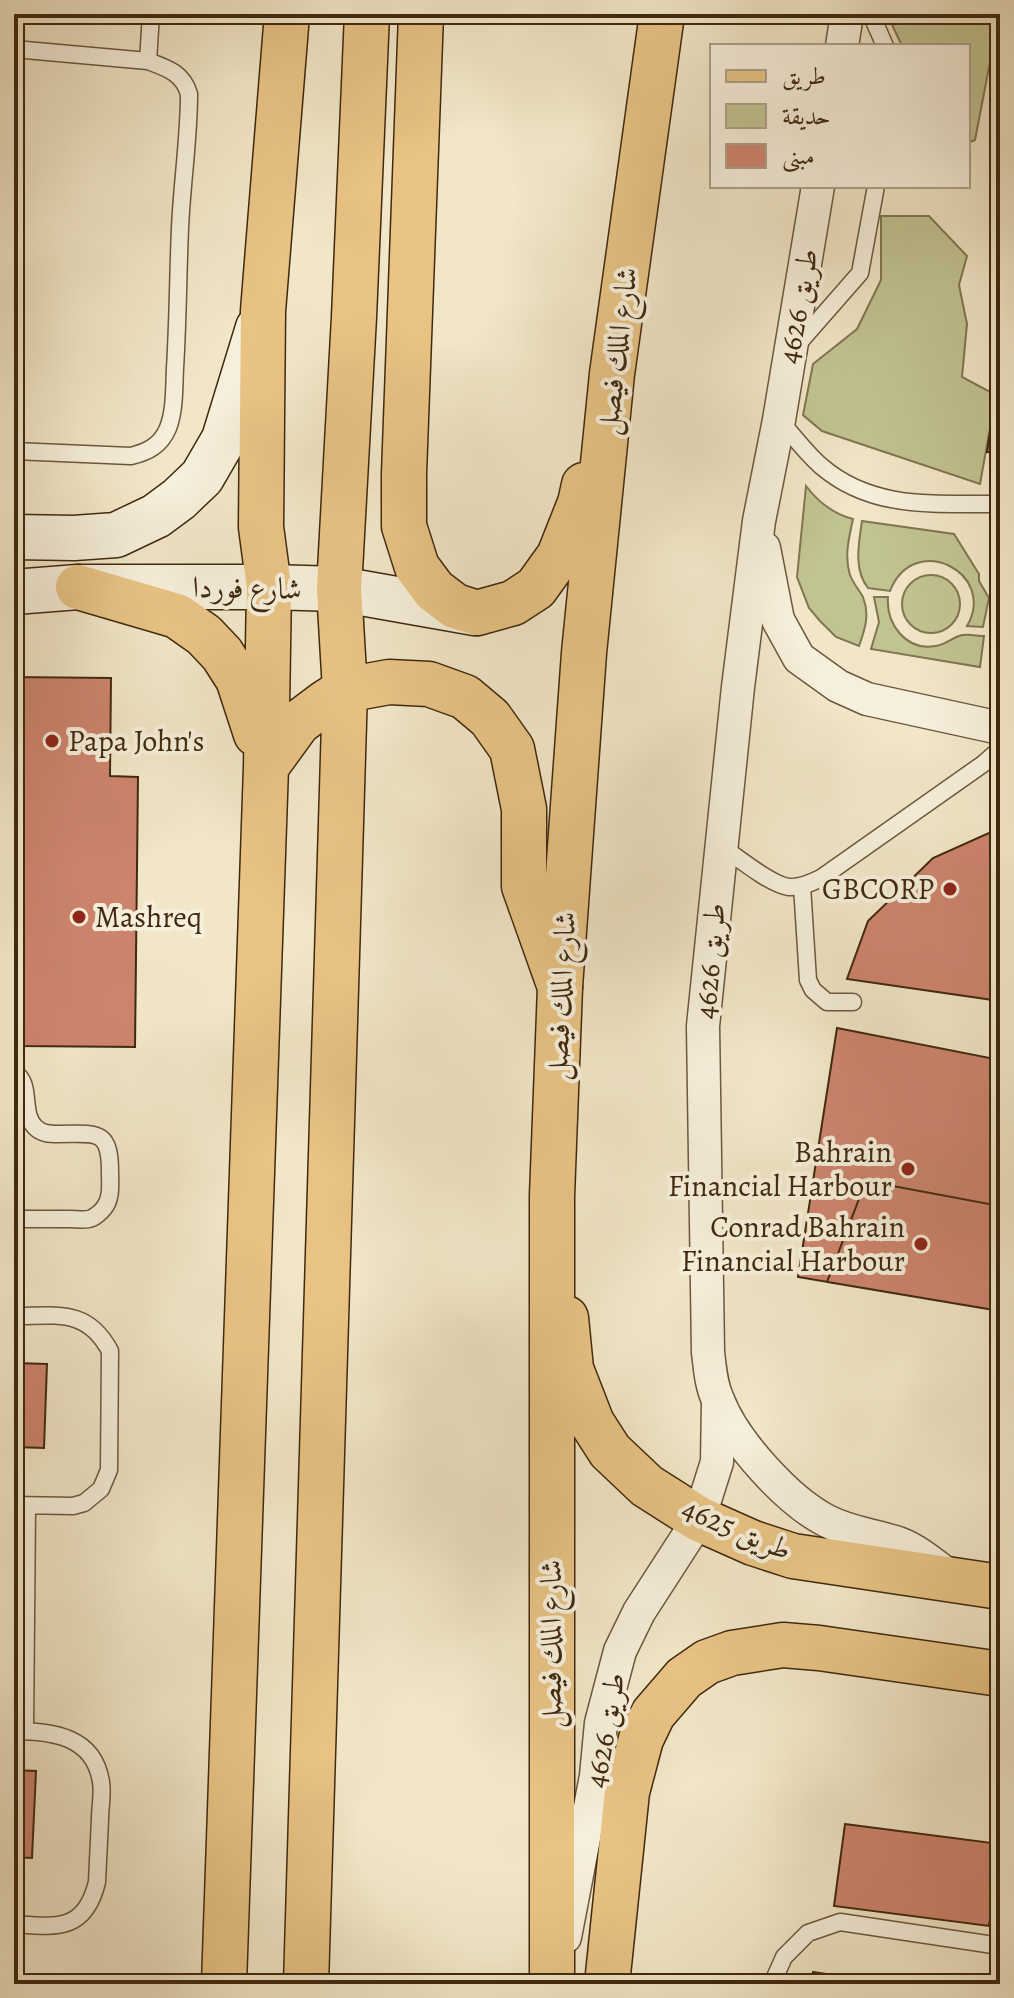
<svg xmlns="http://www.w3.org/2000/svg" width="1014" height="1998" font-family="Alegreya,Amiri,serif">
	<style>
		.green { fill: #c1c391; stroke: #807650; stroke-width: 2 }
		.building { fill: #cd846d; stroke: #40290f; stroke-width: 2 }
		.lines { fill: none; stroke-linecap: round; stroke-linejoin: round }
		.service-casing { stroke: #6c583d; stroke-width: 19 }
		.minor-casing { stroke: #6c583d; stroke-width: 35 }
		.secondary-casing { stroke: #40290f; stroke-width: 47 }
		.primary-casing { stroke: #40290f; stroke-width: 47 }
		.trunk-casing { stroke: #40290f; stroke-width: 47 }
		.motorway-casing { stroke: #40290f; stroke-width: 47 }
		.service { stroke: #f6efdb; stroke-width: 16 }
		.minor { stroke: #f6efdb; stroke-width: 32 }
		.secondary { stroke: #f6efdb; stroke-width: 44 }
		.primary { stroke: #e8c384; stroke-width: 44 }
		.trunk { stroke: #e8c384; stroke-width: 44 }
		.motorway { stroke: #e8c384; stroke-width: 44 }
		.poi-dot { fill: #8f2418; stroke: #f6efdb; stroke-width: 3 }
		.labels { text-anchor: middle; stroke-width: 8; stroke-linejoin: round; paint-order: stroke }
		.street-label { font-size: 30px; fill: #40290f; stroke: #f6efdb }
		.poi-label { font-size: 30px; fill: #40290f; stroke: #f6efdb; text-anchor: end }
	</style>
	<rect width="100%" height="100%" fill="#f1e6c7"/>
	<filter id="stains"><feTurbulence type="fractalNoise" baseFrequency=".0025" numOctaves="4"/><feColorMatrix values="0 0 0 0 .2 0 0 0 0 .09 0 0 0 0 .02 0 0 0 .5 -.17"/></filter>
	<radialGradient id="worn" r=".72"><stop offset=".6" stop-color="#630" stop-opacity="0"/><stop offset="1" stop-color="#630" stop-opacity=".3"/></radialGradient>
	<!-- green -->
	<path class="green" d="M887,14H1000V46L991,57L975,140L968,143V46H902Z
		M881,216H929L967,256L959,285L967,324L962,377L996,395L980,484L822,431L803,415L813,364L857,329L881,280Z
		M806,486C819,503 833,514 853,519C849,538 844,556 850,575C853,583 859,590 863,597C870,615 865,629 859,646L836,637L820,621L809,608L797,577Z
		M862,521L954,534L979,574V581L989,598L983,627L967,626C998,573 914,530 890,591L868,588C853,569 859,543 862,521Z
		M902 604a29 29 0 1 1 58 0a29 29 0 1 1-58 0Z
		M874,597H888C886,624 906,651 935,646C945,645 950,639 959,636C965,633 977,636 984,636L980,667L871,649L879,622Z"/>
	<!-- building -->
	<path class="building" d="M1000,364V453L987,452Z
		M14,677L111,678L110,776L138,777L135,1047L21,1046L24,788H14Z
		M1000,828V1001L847,979L868,921L933,858Z
		M837,1028L1000,1060V1311L798,1277Z
		M866,1181L1000,1206V1311L827,1282Z
		M14,1363L47,1364L44,1448L14,1447Z
		M14,1770L36,1771L32,1858L14,1857Z
		M845,1824L1000,1844L989,1926L834,1906Z
		M813,1972L892,1984H811Z
		M58,1975L127,1976V1984H58Z"/>
	<g class="lines">
		<!-- service casing -->
		<g class="service-casing">
			<path id="service" d="M871,14L885,46
				M14,49L148,61C167,68 183,73 189,94C189,138 182,183 180,228C178,274 178,321 175,368C174,387 175,410 168,428C161,445 148,452 131,456L14,451
				M148,61L151,14
				M797,345L860,273L876,186
				M779,420C793,435 806,453 821,466C873,511 937,503 1000,504
				M721,846C737,857 771,885 789,887C800,888 811,883 821,878L983,764L1000,749
				M802,886L808,980L813,990L827,1002H853
				M14,1072C33,1084 20,1112 35,1127C42,1134 50,1134 58,1134C96,1134 110,1128 110,1172C110,1184 112,1198 104,1208C101,1212 94,1218 89,1219C83,1220 76,1219 70,1219C51,1219 33,1219 14,1219
				M14,1316C57,1316 87,1308 110,1351L109,1470L101,1489L84,1503L73,1506L14,1505
				M14,1731C52,1731 94,1736 101,1782C103,1794 100,1807 100,1819C99,1840 98,1861 97,1882C85,1932 56,1927 14,1924
				M25,1731L27,1506
				M772,1984L784,1957L808,1933L840,1922L1000,1946"/>
		</g>
		<!-- minor casing -->
		<g class="minor-casing">
			<path id="minor" d="M842,46L847,14
				M818,186L779,420L759,521L738,687L703,1026L708,1352C710,1369 711,1385 718,1400C734,1442 788,1501 827,1521C850,1533 874,1535 898,1543C917,1550 933,1564 949,1576
				M764,548L778,620L799,658L838,686L867,699L1000,728
				M565,1937L596,1776L601,1723L620,1651L639,1612L699,1519L717,1462L718,1402"/>
		</g>
		<!-- secondary casing -->
		<g class="secondary-casing">
			<path id="secondary" d="M14,537L74,538L116,535L156,516L179,499L202,477L224,439L258,328
				M14,592L78,587H269L339,589L475,613"/>
		</g>
		<!-- primary casing -->
		<g class="primary-casing">
			<path id="primary" d="M566,1318L571,1369L592,1423L610,1451L647,1486L699,1519L753,1543L793,1556L1000,1587
				M607,1984L627,1792L641,1739L653,1714L684,1678L707,1662L732,1653L783,1645L819,1648L1000,1674"/>
		</g>
		<!-- trunk casing -->
		<g class="trunk-casing">
			<path id="trunk" d="M78,587L177,616L204,635L222,654L238,679L256,734
				M266,767L298,723L326,702L345,690L389,682L429,684L465,697L490,718L512,749L524,809V886L560,987L552,1196V1984
				M224,1984L266,767L269,587
				M306,1984L345,690L339,589"/>
		</g>
		<!-- motorway casing -->
		<g class="motorway-casing">
			<path id="motorway" d="M421,14L404,474V526L417,567L434,590L455,606L477,613L513,603L536,588L559,556L580,503L584,485
				M269,587L261,527L263,311L287,14
				M339,589L354,317L367,14
				M560,987L584,653L612,374L662,14"/>
		</g>
		<!-- service -->
		<use href="#service" class="service"/>
		<!-- minor -->
		<use href="#minor" class="minor"/>
		<!-- secondary -->
		<use href="#secondary" class="secondary"/>
		<!-- primary -->
		<use href="#primary" class="primary"/>
		<!-- trunk -->
		<use href="#trunk" class="trunk"/>
		<!-- motorway -->
		<use href="#motorway" class="motorway"/>
	</g>
	<!-- markers -->
	<g class="poi-dot">
		<circle cx="52" cy="741" r="8"/>
		<circle cx="950" cy="889" r="8"/>
		<circle cx="79" cy="917" r="8"/>
		<circle cx="908" cy="1169" r="8"/>
		<circle cx="921" cy="1244" r="8"/>
	</g>
	<g class="labels">
		<!-- street labels -->
		<g class="street-label">
			<text transform="translate(798 306) rotate(-80)" y="10">طريق 4626</text>
			<text transform="translate(617 351) rotate(-83)" y="10">شارع الملك فيصل</text>
			<text transform="translate(247 588) rotate(1)" y="10">شارع فوردا</text>
			<text transform="translate(710 961) rotate(-85)" y="10">طريق 4626</text>
			<text transform="translate(561 996) rotate(-87)" y="10">شارع الملك فيصل</text>
			<text transform="translate(737 1529) rotate(23)" y="10">طريق 4625</text>
			<text transform="translate(551 1644) rotate(-90)" y="10">شارع الملك فيصل</text>
			<text transform="translate(605 1730) rotate(-80)" y="10">طريق 4626</text>
		</g>
		<!-- poi labels -->
		<g class="poi-label">
			<text x="68" y="751" text-anchor="start">Papa John's</text>
			<text x="934" y="899">GBCORP</text>
			<text x="95" y="927" text-anchor="start">Mashreq</text>
			<text x="892" y="1162">Bahrain<tspan x="892" dy="34">Financial Harbour</tspan></text>
			<text x="905" y="1237">Conrad Bahrain<tspan x="905" dy="34">Financial Harbour</tspan></text>
		</g>
	</g>
	<!-- margin -->
	<rect width="1014" height="1998" fill="none" stroke="#f1e6c7" stroke-width="48"/>
	<rect x="16" y="16" width="982" height="1966" fill="none" stroke="#40290f" stroke-width="4"/>
	<rect x="24" y="24" width="966" height="1950" fill="none" stroke="#40290f" stroke-width="2"/>
	<!-- legend -->
	<rect x="710" y="44" width="260" height="144" fill="#f6efdb" stroke="#ada089" stroke-width="2"/>
	<rect x="726" y="70" width="40" height="12" fill="#e8c384" stroke="#ada089" stroke-width="2"/>
	<text x="782" y="84" font-size="24" fill="#40290f">طريق</text>
	<rect x="726" y="104" width="40" height="24" fill="#c1c391" stroke="#ada089" stroke-width="2"/>
	<text x="782" y="124" font-size="24" fill="#40290f">حديقة</text>
	<rect x="726" y="144" width="40" height="24" fill="#cd846d" stroke="#ada089" stroke-width="2"/>
	<text x="782" y="164" font-size="24" fill="#40290f">مبنى</text>
	<rect width="100%" height="100%" filter="url(#stains)"/>
	<rect width="100%" height="100%" fill="url(#worn)"/>
</svg>
